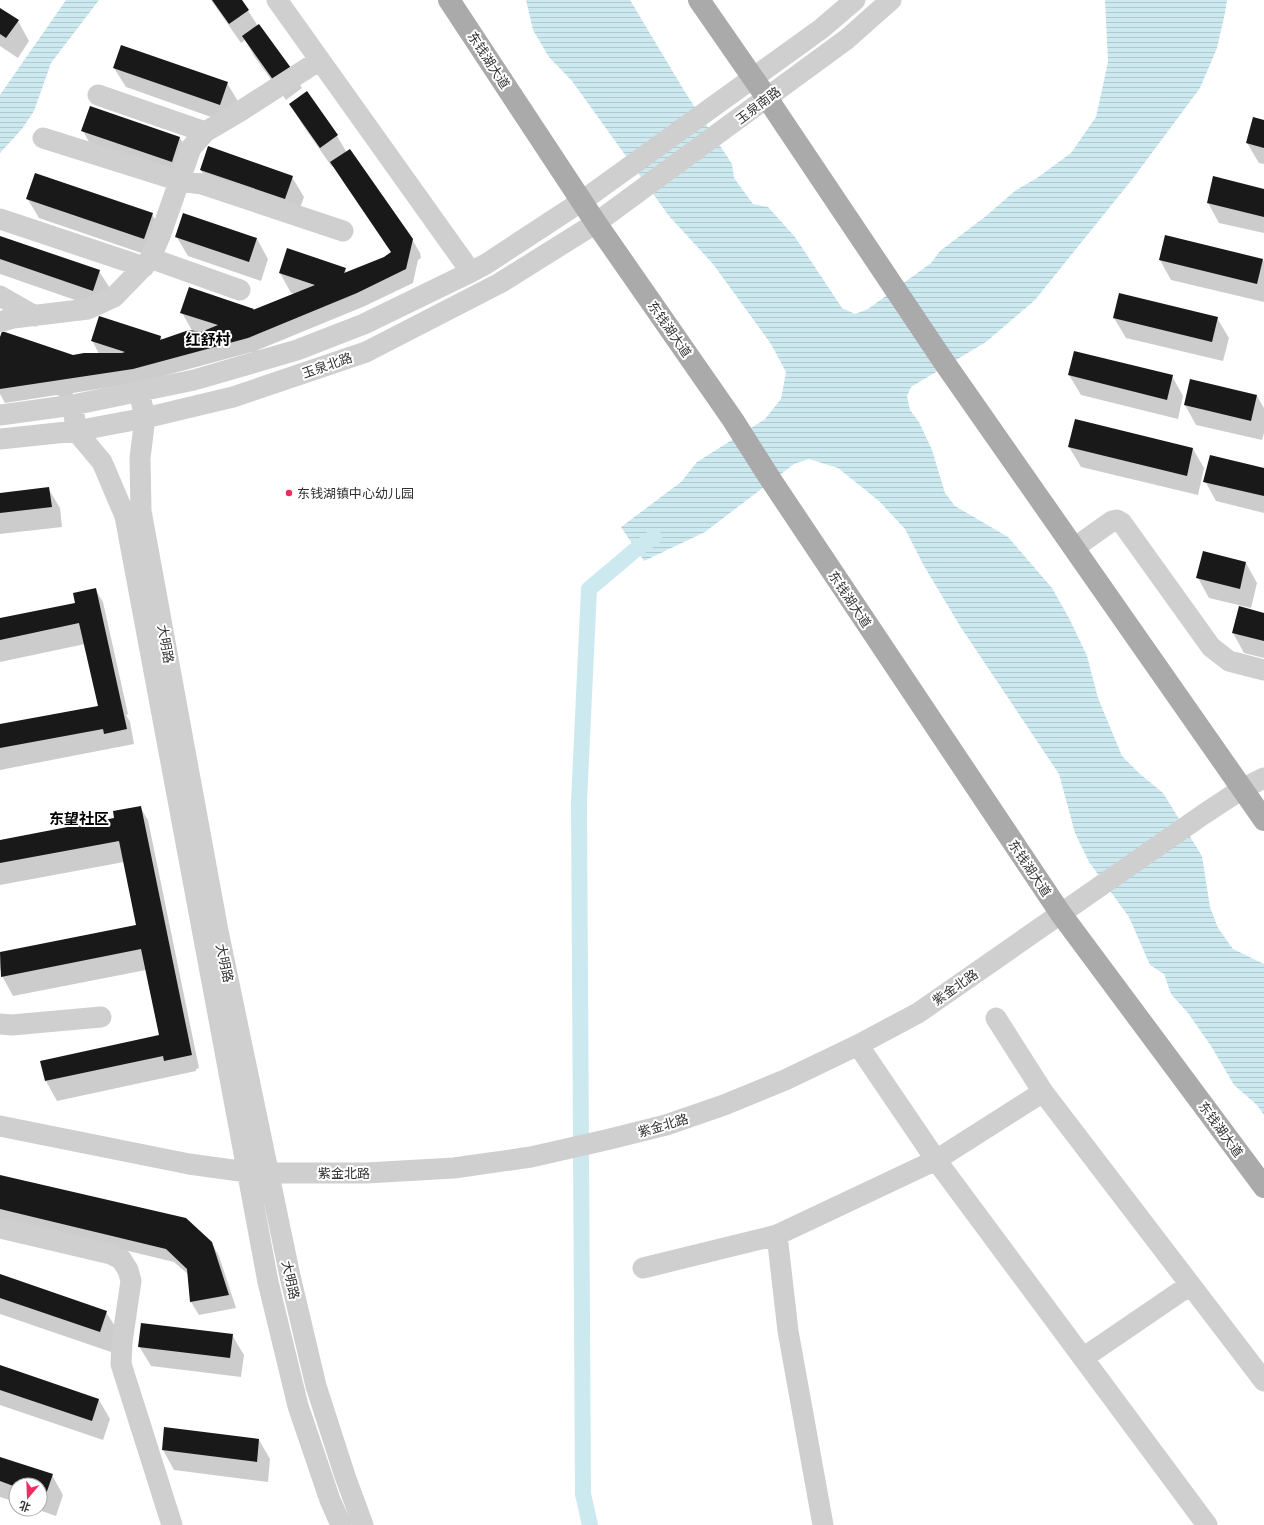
<svg xmlns="http://www.w3.org/2000/svg" width="1264" height="1525" font-family="'Sofia Sans Condensed','Noto Sans SC',sans-serif">
	<style>
		.water { fill: url(#water-rules) }
		.shadow { fill: #0003 }
		.lines { fill: none; stroke-linecap: round; stroke-linejoin: round }
		.canal { stroke: #cce9f0; stroke-width: 16 }
		.building { fill: #191919 }
		.minor { stroke: #cfcfcf; stroke-width: 21 }
		.major { stroke: #aaa; stroke-width: 22 }
		.poi-dot { fill: #f22b60; stroke: #fff; stroke-width: 1.5 }
		.labels { text-anchor: middle; stroke-width: 4; stroke-linejoin: round; paint-order: stroke }
		.street-label { font-size: 13px; fill: #323232; stroke: #fff }
		.poi-label { font-size: 13px; fill: #323232; stroke: #fff; text-anchor: start }
		.quarter-label { font-size: 15px; font-weight: bold; fill: #000; stroke: #fff }
	</style>
	<defs>
		<pattern id="water-rules" width="6" height="5" patternUnits="userSpaceOnUse"><rect width="6" height="5" fill="#cce9f0"/><path d="M0 2.5h6" fill="none" stroke="#b0c8ce"/></pattern>
	</defs>
	<rect width="100%" height="100%" fill="#fff"/>
	<!-- water -->
	<path class="water" d="M66,0H99L51,63L34,111L22,129L0,153V95Z
		M526,0H630L685,92L732,164L734,178L753,204L768,207L795,237L842,308L855,314L868,309L931,263L940,251L986,216L1016,190L1037,178L1071,153L1096,117L1108,62L1105,0H1227L1225,13L1217,48L1200,88L1134,177L1035,300L986,342L911,387L907,396L910,410L919,422L932,450L945,493L955,506L1008,537L1052,588L1070,620L1087,656L1098,698L1122,756L1140,774L1163,793L1202,856L1210,907L1218,928L1233,949L1264,964V1115L1257,1105L1234,1085L1211,1046L1188,1013L1171,994L1164,974L1150,965L1129,917L1089,862L1075,833L1059,774L960,626L924,566L905,529L879,501L838,468L809,459L794,464L705,532L644,561L621,527L681,482L697,462L765,419L781,399L786,372L771,344L713,264L669,216L572,81L549,57L533,30Z"/>
	<!-- shadow -->
	<path class="shadow" d="M211,0H241L258,26L290,69L302,88L286,100L254,56L245,40L241,43Z
		M0,9L18,21L29,41L18,58L0,46Z
		M114,68L227,83L239,103L231,124L126,87Z
		M306,93L337,136L347,153L412,239L420,253L421,258L418,260L413,283L365,306L258,350L257,354L252,352L141,382L73,393L71,400L57,395L5,403L0,394V345L69,356L99,354L92,340L100,317L161,337L163,340L193,332L182,313L190,288L254,311L295,294L291,293L280,273L345,269L347,273L384,258L392,253L344,183L334,166L332,167L302,124L290,104Z
		M1264,121V164L1259,163L1247,143Z
		M83,131L180,138L191,157L183,181L94,151Z
		M201,170L292,177L304,197L296,219L212,189Z
		M1264,190V233L1219,223L1208,203Z
		M27,198L152,214L164,234L156,258L39,218Z
		M176,236L257,239L268,259L261,281L188,256Z
		M0,237L99,271L111,290L104,310L0,274Z
		M1160,260H1263L1264,262V302L1171,280Z
		M1114,318H1217L1229,338L1223,361L1126,338Z
		M1069,375L1172,376L1183,396L1178,419L1081,395Z
		M1257,396L1264,408V433L1262,440L1196,425L1185,405Z
		M1069,447L1193,449L1204,468L1198,495L1081,467Z
		M1264,469V513L1216,501L1205,481Z
		M48,488L60,508L62,527L0,534V494Z
		M1246,563L1257,583L1251,608L1209,598L1198,578Z
		M95,589L103,602L128,714L126,715L130,722L134,744L0,770V725L99,706L85,644L0,662V619L76,604Z
		M1264,614V658L1244,653L1233,633Z
		M140,807L148,820L199,1068L196,1069V1071L57,1101L46,1081L160,1036L146,970L13,996L2,976L0,967V953L137,926L124,862L0,885V841L116,819Z
		M0,1176L211,1242L219,1256L236,1308L199,1315L191,1302L189,1275L174,1262L0,1220Z
		M0,1275L106,1312L118,1331L111,1352L0,1314Z
		M232,1335L244,1355L241,1377L151,1366L139,1346Z
		M0,1366L99,1400L110,1419L103,1440L0,1405Z
		M165,1428L259,1440L270,1459L268,1482L174,1470L163,1450Z
		M0,1458L52,1475L63,1495L56,1516L36,1509H40V1485H16V1502L0,1497Z"/>
	<g class="lines">
		<!-- canal -->
		<path class="canal" d="M590,1525L583,1494L579,802L589,589L634,551L654,537"/>
	</g>
	<!-- building -->
	<path class="building" d="M212,0H242L249,10L229,24Z
		M0,8L19,20L6,38L0,34Z
		M259,24L291,68L274,81L242,36Z
		M121,45L228,82L220,105L113,68Z
		M307,91L338,135L320,148L289,104Z
		M90,106L180,137L172,162L81,131Z
		M1253,117L1264,120V148L1246,143Z
		M208,146L293,176L285,199L200,170Z
		M350,149L413,239L406,269L357,293L248,338L133,369L0,389V337L2,331L73,355L84,353H122L125,352L91,341L99,316L161,336L160,340L189,330L201,332L218,325L180,313L189,287L254,309L253,310L315,285L279,273L287,248L346,268L344,273L384,257L391,252L330,162Z
		M35,173L153,213L144,239L26,199Z
		M1213,176L1264,189V217L1207,203Z
		M183,213L257,238L249,262L175,237Z
		M1165,235L1263,259L1257,284L1159,260Z
		M0,236L100,270L93,291L0,259Z
		M1119,293L1218,317L1212,342L1113,318Z
		M1074,351L1173,375L1167,400L1068,375Z
		M1190,379L1257,395L1251,421L1184,405Z
		M1075,419L1193,448L1187,476L1068,447Z
		M1210,455L1264,468V496L1203,482Z
		M49,487L52,507L0,513V493Z
		M1203,551L1246,562L1240,589L1196,578Z
		M96,588L127,729L104,734L103,729L0,748V724L98,706L79,623L0,640V618L75,603L73,593Z
		M1239,606L1264,613V641L1232,633Z
		M141,806L192,1055L164,1061L163,1056L45,1081L40,1061L159,1035L141,949L1,977L0,952L136,925L119,841L0,863V840L114,818L113,811Z
		M0,1175L186,1218L212,1242L229,1295L190,1302L187,1269L166,1249L0,1209Z
		M0,1274L107,1311L100,1332L0,1298Z
		M141,1323L233,1334L230,1358L138,1347Z
		M0,1365L99,1399L92,1421L0,1390Z
		M164,1427L259,1439L257,1462L162,1450Z
		M0,1457L53,1474L45,1497L40,1495V1485H16V1487L0,1481Z"/>
	<g class="lines">
		<!-- minor -->
		<path class="minor" d="M277,0L471,272
			M98,95L205,132
			M43,138L180,181L202,184L343,231
			M0,219L144,267
			M150,258L240,290
			M0,296L35,316
			M0,322L13,318L88,309L114,297L149,261L160,236L191,148L205,132L239,112L320,60
			M139,391L145,418L140,458L141,511L218,931L290,1276L316,1386L345,1476L363,1525
			M73,405L76,431L102,462L125,516L268,1282L298,1406L330,1500L341,1525
			M0,415L73,405L194,380L297,350L364,324L471,272L486,264L582,201L821,29L855,0
			M0,439L76,431L145,418L233,397L366,352L500,283L596,223L847,39L891,0
			M1074,548L1112,521L1117,520L1122,523L1211,647L1229,661L1264,670
			M996,1018L1043,1092L1264,1381
			M0,1024L12,1025L101,1017
			M858,1045L936,1160L1207,1525
			M0,1126L189,1164L247,1172L268,1173H366L454,1168L531,1157L610,1139L666,1125L724,1105L785,1080L858,1045L918,1013L1204,814L1242,789L1264,778
			M0,1228L111,1254L121,1259L128,1270L131,1281L122,1342L121,1364L172,1525
			M777,1235L788,1331L823,1525
			M643,1268L777,1235L936,1160L1043,1092
			M1083,1358L1190,1285"/>
		<!-- major -->
		<path class="major" d="M449,0L596,223L733,420L771,480L1061,914L1264,1187
			M699,0L767,98L946,365L1264,820"/>
	</g>
	<!-- markers -->
	<circle class="poi-dot" cx="289" cy="493" r="4"/>
	<g class="labels">
		<!-- street labels -->
		<g class="street-label">
			<text transform="translate(489 60) rotate(57)" y="5">东钱湖大道</text>
			<text transform="translate(758 105) rotate(-37)" y="5">玉泉南路</text>
			<text transform="translate(670 329) rotate(55)" y="5">东钱湖大道</text>
			<text transform="translate(327 365) rotate(-19)" y="5">玉泉北路</text>
			<text transform="translate(850 599) rotate(56)" y="5">东钱湖大道</text>
			<text transform="translate(166 644) rotate(80)" y="5">大明路</text>
			<text transform="translate(1030 868) rotate(56)" y="5">东钱湖大道</text>
			<text transform="translate(225 963) rotate(78)" y="5">大明路</text>
			<text transform="translate(955 987) rotate(-35)" y="5">紫金北路</text>
			<text transform="translate(663 1125) rotate(-16)" y="5">紫金北路</text>
			<text transform="translate(1221 1129) rotate(54)" y="5">东钱湖大道</text>
			<text x="344" y="1178">紫金北路</text>
			<text transform="translate(291 1280) rotate(77)" y="5">大明路</text>
		</g>
		<!-- poi labels -->
		<g class="poi-label">
			<text x="297" y="498">东钱湖镇中心幼儿园</text>
		</g>
		<!-- quarter labels -->
		<g class="quarter-label">
			<text x="208" y="345">红舒村</text>
			<text x="79" y="824">东望社区</text>
		</g>
	</g>
	<!-- north arrow -->
	<g transform="translate(28 1497) rotate(199)"><circle r="19" fill="#ffffff" stroke="#adadad"/>
	<path d="M0-3L7 15L0 10L-7 15Z" fill="#f22b60"/>
	<text y="-6" font-size="11" font-weight="bold" text-anchor="middle" fill="#323232">北</text>
	</g>
</svg>
